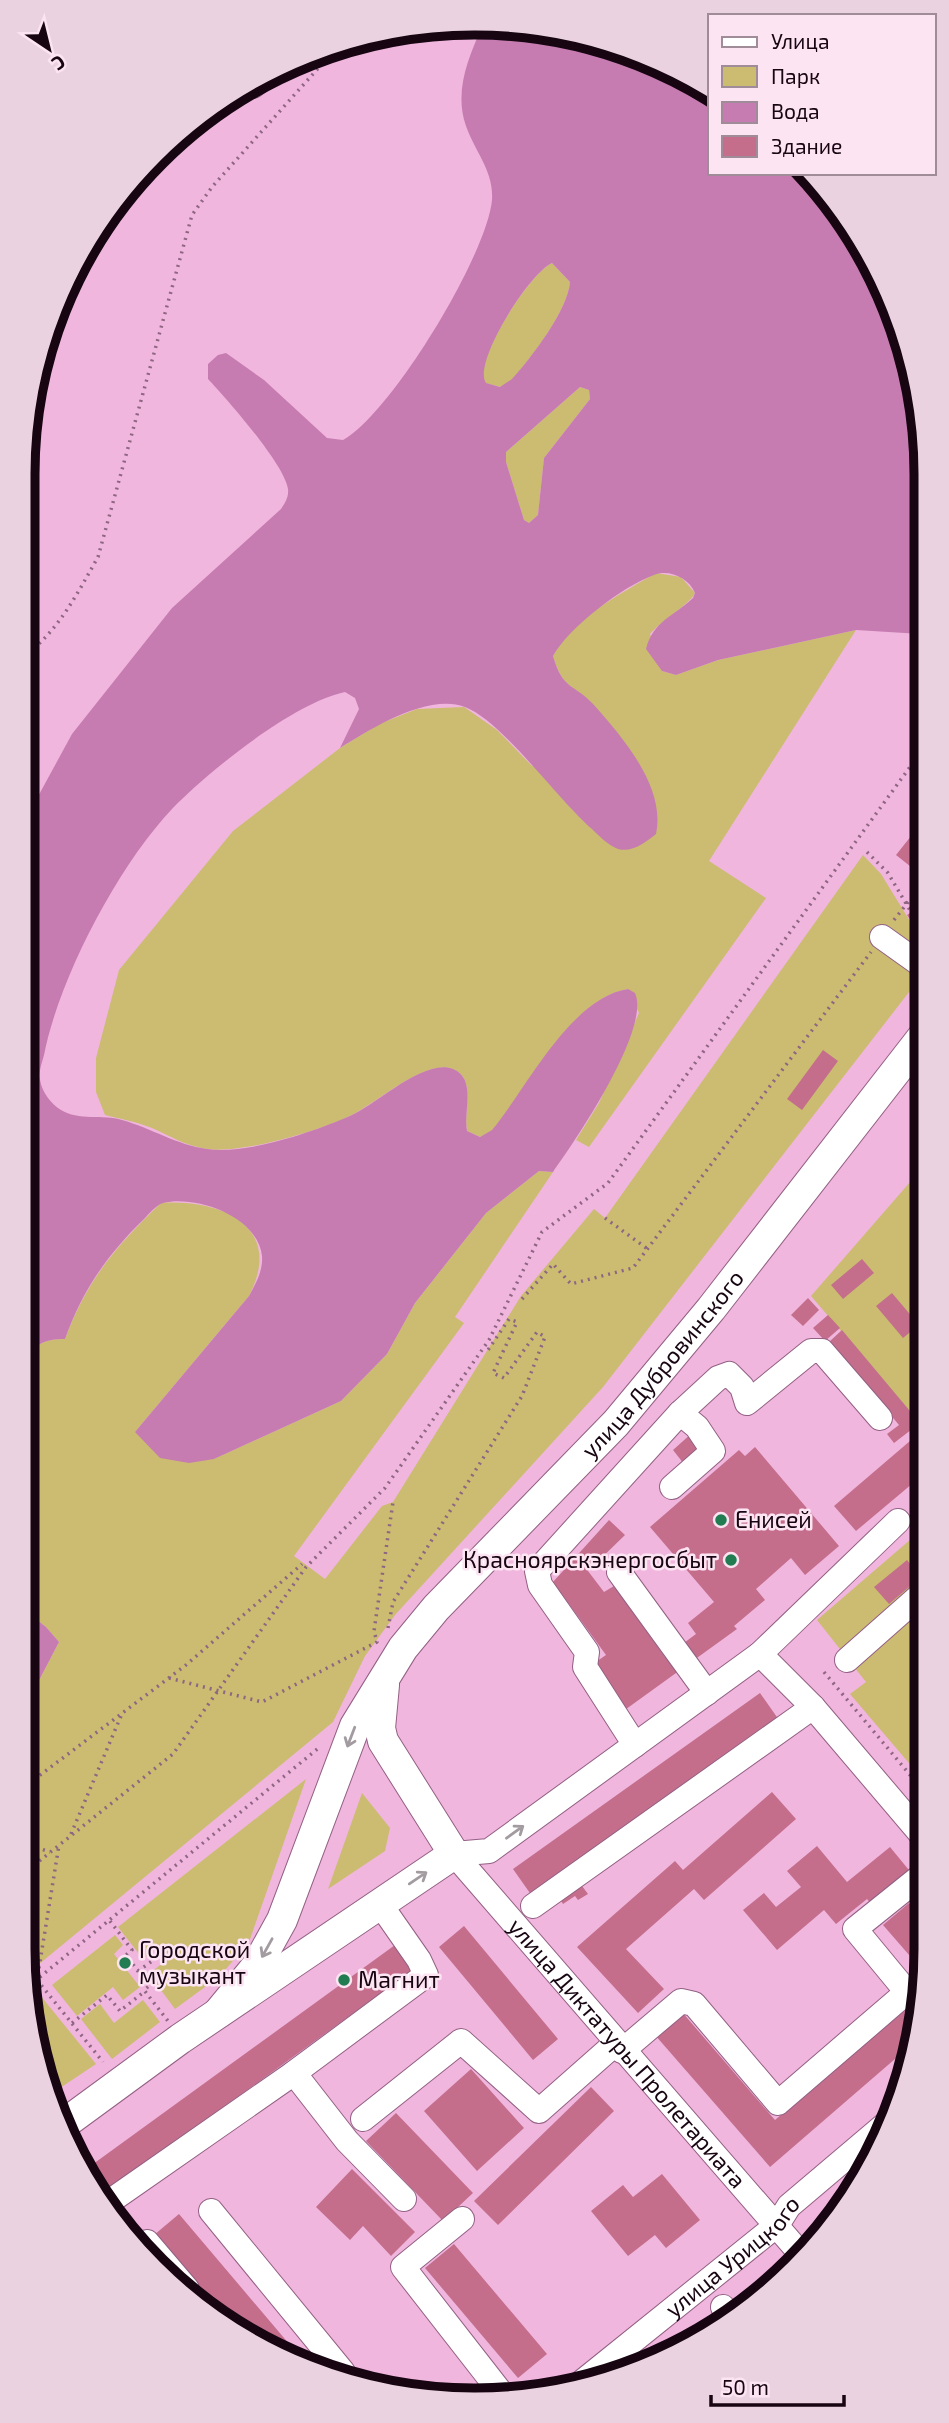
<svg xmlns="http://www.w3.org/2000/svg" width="949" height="2423" font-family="'Exo 2',sans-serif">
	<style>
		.green { fill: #cbbc71 }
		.water { fill: #c67cb1; fill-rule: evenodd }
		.building { fill: #c46e8c }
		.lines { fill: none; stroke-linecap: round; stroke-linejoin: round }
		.minor-casing { stroke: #936084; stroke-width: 26 }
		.major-casing { stroke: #936084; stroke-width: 32 }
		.path { stroke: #8e6682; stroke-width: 3.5; stroke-dasharray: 2 5; stroke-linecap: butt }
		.minor { stroke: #fff; stroke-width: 24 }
		.major { stroke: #fff; stroke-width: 30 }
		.oneway { stroke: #a29ba0 }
		.poi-dot { fill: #217c52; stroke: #fce4f3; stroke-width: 2.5 }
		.labels { text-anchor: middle; stroke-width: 5; stroke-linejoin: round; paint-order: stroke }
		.street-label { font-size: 23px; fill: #170512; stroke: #fce4f3 }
		.poi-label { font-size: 23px; fill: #170512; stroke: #fce4f3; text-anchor: start }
		.rim { fill: none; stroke: #170512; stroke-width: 9 }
	</style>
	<rect width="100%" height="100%" fill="#f0b6de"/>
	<!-- green -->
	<path class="green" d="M552,263L570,282C568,310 531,358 512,380L501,387L485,383C472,362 530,273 552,263Z
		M580,387L589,390L590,399L544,458L538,515L529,523L524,520L506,462V452Z
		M656,573L681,577L695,593C690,604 661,621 650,634L662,671L676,675L718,660L856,630L709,861L766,898L589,1147L576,1140L599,1103L639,1013L628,989C578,997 538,1068 510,1107C502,1118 494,1133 480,1137L467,1131C463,1111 477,1077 452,1069C425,1059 376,1103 352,1115C320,1131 241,1154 207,1149C186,1146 170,1136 152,1128C137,1122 121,1119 105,1115L96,1092V1058L119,970L233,831L340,748L379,724L417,709L464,707L497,730L532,766L644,772C628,749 612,726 594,706C574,683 563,691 553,656C572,619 620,594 656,573Z
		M863,855L881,874L921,939L923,974L603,1387L395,1615L365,1656L333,1722L27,1974L23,1948V1711L59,1642L46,1627L23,1609V1362C35,1344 44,1339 65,1339C87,1280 116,1246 161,1203C221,1199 285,1226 249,1296L135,1432L214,1459L341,1401L387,1354L415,1303L486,1213L539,1171L553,1172L455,1317L464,1323L294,1556L325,1579L382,1506L393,1502L521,1296L594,1209L605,1218Z
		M924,1166L925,1429L811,1296Z
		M925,1527L926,1783L850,1694L866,1682L817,1620Z
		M306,1779L249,1942L220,1976L175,2009L149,1974L165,1961L156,1949L143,1959L118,1927Z
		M362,1793L390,1828L385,1851L328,1889Z
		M115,1935L123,1945L114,1954L140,1987L123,2000L113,1987L77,2016L52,1985Z
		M40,1995L96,2064L48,2096L32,2002Z
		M143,2000L160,2022L112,2059L81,2019L100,2004L114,2023Z"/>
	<!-- water -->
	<path class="water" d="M481,29L619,47L709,91V173H810L814,177L880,275L922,415L923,631L921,634L856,630L718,660L676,675L662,671L646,649C653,621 674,616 693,598L695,593C689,578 669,569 654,575C623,586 568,628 553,656C563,691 574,683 594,705C623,738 666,787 656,834C646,842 632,853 618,849C608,845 599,836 592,829C558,800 501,720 465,707C427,693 371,729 340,748L359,709L355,698L345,692C293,703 209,771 172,809C118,866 59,978 44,1055C42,1063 38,1073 40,1080C42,1092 51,1104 61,1110C78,1121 103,1114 122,1120C151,1128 177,1145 207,1149C246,1155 313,1132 350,1116C376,1105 424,1058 453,1069C477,1079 463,1111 467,1131L480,1137L492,1130C527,1088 570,998 628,989L635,993C651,1029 576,1140 553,1172L539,1171L486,1213L415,1303L387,1354L341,1401L214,1459L189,1463L160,1458L135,1432L249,1296C256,1283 263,1271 262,1256C258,1217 197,1195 163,1203C156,1205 149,1214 143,1220C107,1255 82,1291 65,1339C44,1339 35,1344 23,1362V824L72,734L172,608L281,509C285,503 289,497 288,489C285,465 226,398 208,379V364L218,355L226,353L264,380L327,438L343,440C391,414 487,255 492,200C494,171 475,152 466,126C454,92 468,59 481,29ZM552,263L570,282C568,310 531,358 512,379L500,387L486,383C472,363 530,272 552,263ZM580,387L589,390L590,399L544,458L538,515L529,523L524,520L506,462V452Z
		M23,1609L46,1627L59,1642L23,1711Z"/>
	<!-- building -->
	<path class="building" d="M923,821V859L915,870L896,855Z
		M924,904V940L907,915Z
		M823,1050L838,1061L802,1110L787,1099Z
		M862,1259L874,1273L843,1299L831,1285Z
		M892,1293L919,1325L903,1338L876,1306Z
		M808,1298L819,1310L803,1326L791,1315Z
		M828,1315L840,1328L825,1341L813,1328Z
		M842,1330L920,1423L894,1443L887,1434L899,1425L829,1342Z
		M692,1433L704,1448L684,1464L673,1450Z
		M917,1435L925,1445V1473L856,1531L834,1506Z
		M755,1447L839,1546L805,1575L791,1558L756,1589L765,1600L734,1626L737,1629L622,1712L590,1666L606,1655L553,1582L609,1520L625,1535L588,1571L604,1592L614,1586L665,1657L696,1634L688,1623L714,1602L650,1527L739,1450L745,1456Z
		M907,1560L921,1577L889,1604L874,1587Z
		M760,1693L779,1720L532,1896L513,1869Z
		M772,1792L796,1819L704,1900L694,1889L626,1949L664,1989L638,2013L577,1947L675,1861L683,1870Z
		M817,1846L847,1882L890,1847L913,1875L874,1907L867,1899L836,1924L824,1910L777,1950L743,1910L764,1893L776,1907L801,1887L787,1871Z
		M579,1882L588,1894L578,1900L575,1896L563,1904L558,1896Z
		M909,1903L926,1922L923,1971L883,1925Z
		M464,1926L558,2039L533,2060L439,1947Z
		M395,1945L413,1970L104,2194L89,2167Z
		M918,1996L910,2046L770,2167L655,2035L682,2012L775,2120Z
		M471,2069L524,2128L477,2171L424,2111Z
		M591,2087L614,2111L498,2225L474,2201Z
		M396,2113L473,2193L443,2221L366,2141Z
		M352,2169L415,2232L391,2256L363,2226L350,2240L316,2207Z
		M662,2174L700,2220L666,2248L655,2235L628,2256L591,2211L623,2185L633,2197Z
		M179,2214L301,2358L249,2340L226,2321L154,2235Z
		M454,2244L547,2354L518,2378L425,2268Z
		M766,2277L768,2280L743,2303L740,2299Z"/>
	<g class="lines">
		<!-- minor casing -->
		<g class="minor-casing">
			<g id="minor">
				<path d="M253,86L274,69"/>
				<path d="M882,937L924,967"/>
				<path d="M680,1413L718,1378L729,1374L742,1387L747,1403L811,1351H822L880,1418"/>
				<path d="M619,1572L707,1693"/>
				<path d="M760,1654L813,1707L926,1840"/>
				<path d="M847,1660L925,1591"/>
				<path d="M635,1745L585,1667L587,1652L540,1585L537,1571L680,1413L697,1427L713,1451L672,1487"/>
				<path d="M454,1854L489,1851L760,1654L898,1521"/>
				<path id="s1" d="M454,1854L800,2253"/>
				<path d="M533,1906L813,1707"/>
				<path d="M622,2051L681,2001L694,2004L778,2103L907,1992L855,1929L926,1872"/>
				<path d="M294,2073L347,2141L404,2199"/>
				<path d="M363,2119L461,2041L539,2111L616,2043"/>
				<path d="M109,2202L294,2073L426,1975L419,1960L380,1904"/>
				<path d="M211,2211L343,2372"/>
				<path d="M462,2219L403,2267L502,2394"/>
				<path d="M147,2242L187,2289"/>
				<path d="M723,2307L729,2315"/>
				<path id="s2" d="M577,2386L777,2225L789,2206L887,2123"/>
			</g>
		</g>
		<!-- major casing -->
		<g class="major-casing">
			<g id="major">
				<path id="s3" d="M219,2012L256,1967L282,1920L355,1726L403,1648L436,1608L616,1423L711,1309L924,1035"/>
				<path d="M64,2124L180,2039L454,1854L383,1741L380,1728L384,1685"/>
			</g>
		</g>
		<!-- path -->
		<path class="path" d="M23,657C58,632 77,594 98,557L192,215L212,187L330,55
			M914,784L923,788
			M867,852L888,873L924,934
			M924,911L918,913L924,922
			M894,920L924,882
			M605,1218L649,1250
			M522,1299L553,1264L571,1284L633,1268L871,952
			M388,1628L393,1602L522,1396L545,1337L537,1332L504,1378L493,1373L517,1322L509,1319L488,1350
			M824,1672L926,1794
			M169,1678L262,1702L377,1642L374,1631L393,1502
			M23,1788L186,1665L302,1564
			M71,1834L121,1716
			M23,1843L50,1852
			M23,1874L173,1754L306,1567L385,1488L489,1340L542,1232L608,1183L923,749
			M110,1921L132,1950L126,1955L149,1986L144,1990L168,2021
			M138,1971L155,1959
			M37,1980L103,2062
			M28,1981L37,1980L59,1845
			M29,1986L321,1746
			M72,2023L107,1995L120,2011L145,1991"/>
		<!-- minor -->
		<use href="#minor" class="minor"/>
		<!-- major -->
		<use href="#major" class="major"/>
	</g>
	<!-- one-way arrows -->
	<defs><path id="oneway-shaft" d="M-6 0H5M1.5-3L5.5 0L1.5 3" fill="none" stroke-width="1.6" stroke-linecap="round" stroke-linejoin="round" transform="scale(1.75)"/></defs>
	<g class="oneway">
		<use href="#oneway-shaft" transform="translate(351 1737) rotate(111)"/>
		<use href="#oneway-shaft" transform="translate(515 1832) rotate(-36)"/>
		<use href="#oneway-shaft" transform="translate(418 1878) rotate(-34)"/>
		<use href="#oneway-shaft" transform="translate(267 1948) rotate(119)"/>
	</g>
	<!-- markers -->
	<g class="poi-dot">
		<circle cx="721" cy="1520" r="7"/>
		<circle cx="731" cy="1560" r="7"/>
		<circle cx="125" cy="1963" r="7"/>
		<circle cx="344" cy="1980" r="7"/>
	</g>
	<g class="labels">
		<!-- street labels -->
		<g class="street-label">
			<text dy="8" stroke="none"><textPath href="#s3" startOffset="796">улица Дубровинского</textPath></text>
			<text dy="8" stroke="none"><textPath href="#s1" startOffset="264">улица Диктатуры Пролетариата</textPath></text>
			<text dy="8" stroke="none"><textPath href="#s2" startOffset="203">улица Урицкого</textPath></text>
		</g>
		<!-- poi labels -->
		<g class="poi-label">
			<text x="735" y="1528">Енисей</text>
			<text x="717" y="1568" text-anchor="end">Красноярскэнергосбыт</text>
			<text x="139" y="1958">Городской<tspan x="139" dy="26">музыкант</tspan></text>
			<text x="358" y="1988">Магнит</text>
		</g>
	</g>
	<!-- crop -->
	<path d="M0 0H949V2423H0ZM474 35H475A439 439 0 0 1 914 474V1949A439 439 0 0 1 475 2388H474A439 439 0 0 1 35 1949V474A439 439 0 0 1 474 35Z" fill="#ead2e1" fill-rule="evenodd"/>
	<path class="rim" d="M474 35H475A439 439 0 0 1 914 474V1949A439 439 0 0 1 475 2388H474A439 439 0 0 1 35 1949V474A439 439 0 0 1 474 35Z"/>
	<!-- legend -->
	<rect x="708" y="14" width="228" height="161" fill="#fce4f3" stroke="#a08b99" stroke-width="2"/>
	<rect x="722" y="37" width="35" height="10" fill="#ffffff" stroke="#a08b99" stroke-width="2"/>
	<text x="771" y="49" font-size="21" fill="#170512">Улица</text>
	<rect x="722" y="66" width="35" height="21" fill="#cbbc71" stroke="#a08b99" stroke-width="2"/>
	<text x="771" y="84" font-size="21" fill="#170512">Парк</text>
	<rect x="722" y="102" width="35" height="21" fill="#c67cb1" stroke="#a08b99" stroke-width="2"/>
	<text x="771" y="119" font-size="21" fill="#170512">Вода</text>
	<rect x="722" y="136" width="35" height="21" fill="#c46e8c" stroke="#a08b99" stroke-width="2"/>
	<text x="771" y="154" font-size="21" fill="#170512">Здание</text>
	<!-- north arrow -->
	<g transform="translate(49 49) rotate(145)" stroke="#fce4f3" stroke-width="5" paint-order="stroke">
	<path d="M0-5L12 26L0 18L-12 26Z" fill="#170512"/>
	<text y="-10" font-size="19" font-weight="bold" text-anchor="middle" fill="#170512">С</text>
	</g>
	<!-- scale -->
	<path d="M711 2395v10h133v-10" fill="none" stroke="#170512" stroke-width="3.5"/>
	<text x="722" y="2395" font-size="21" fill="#170512" stroke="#fce4f3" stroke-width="5" paint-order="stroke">50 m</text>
</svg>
